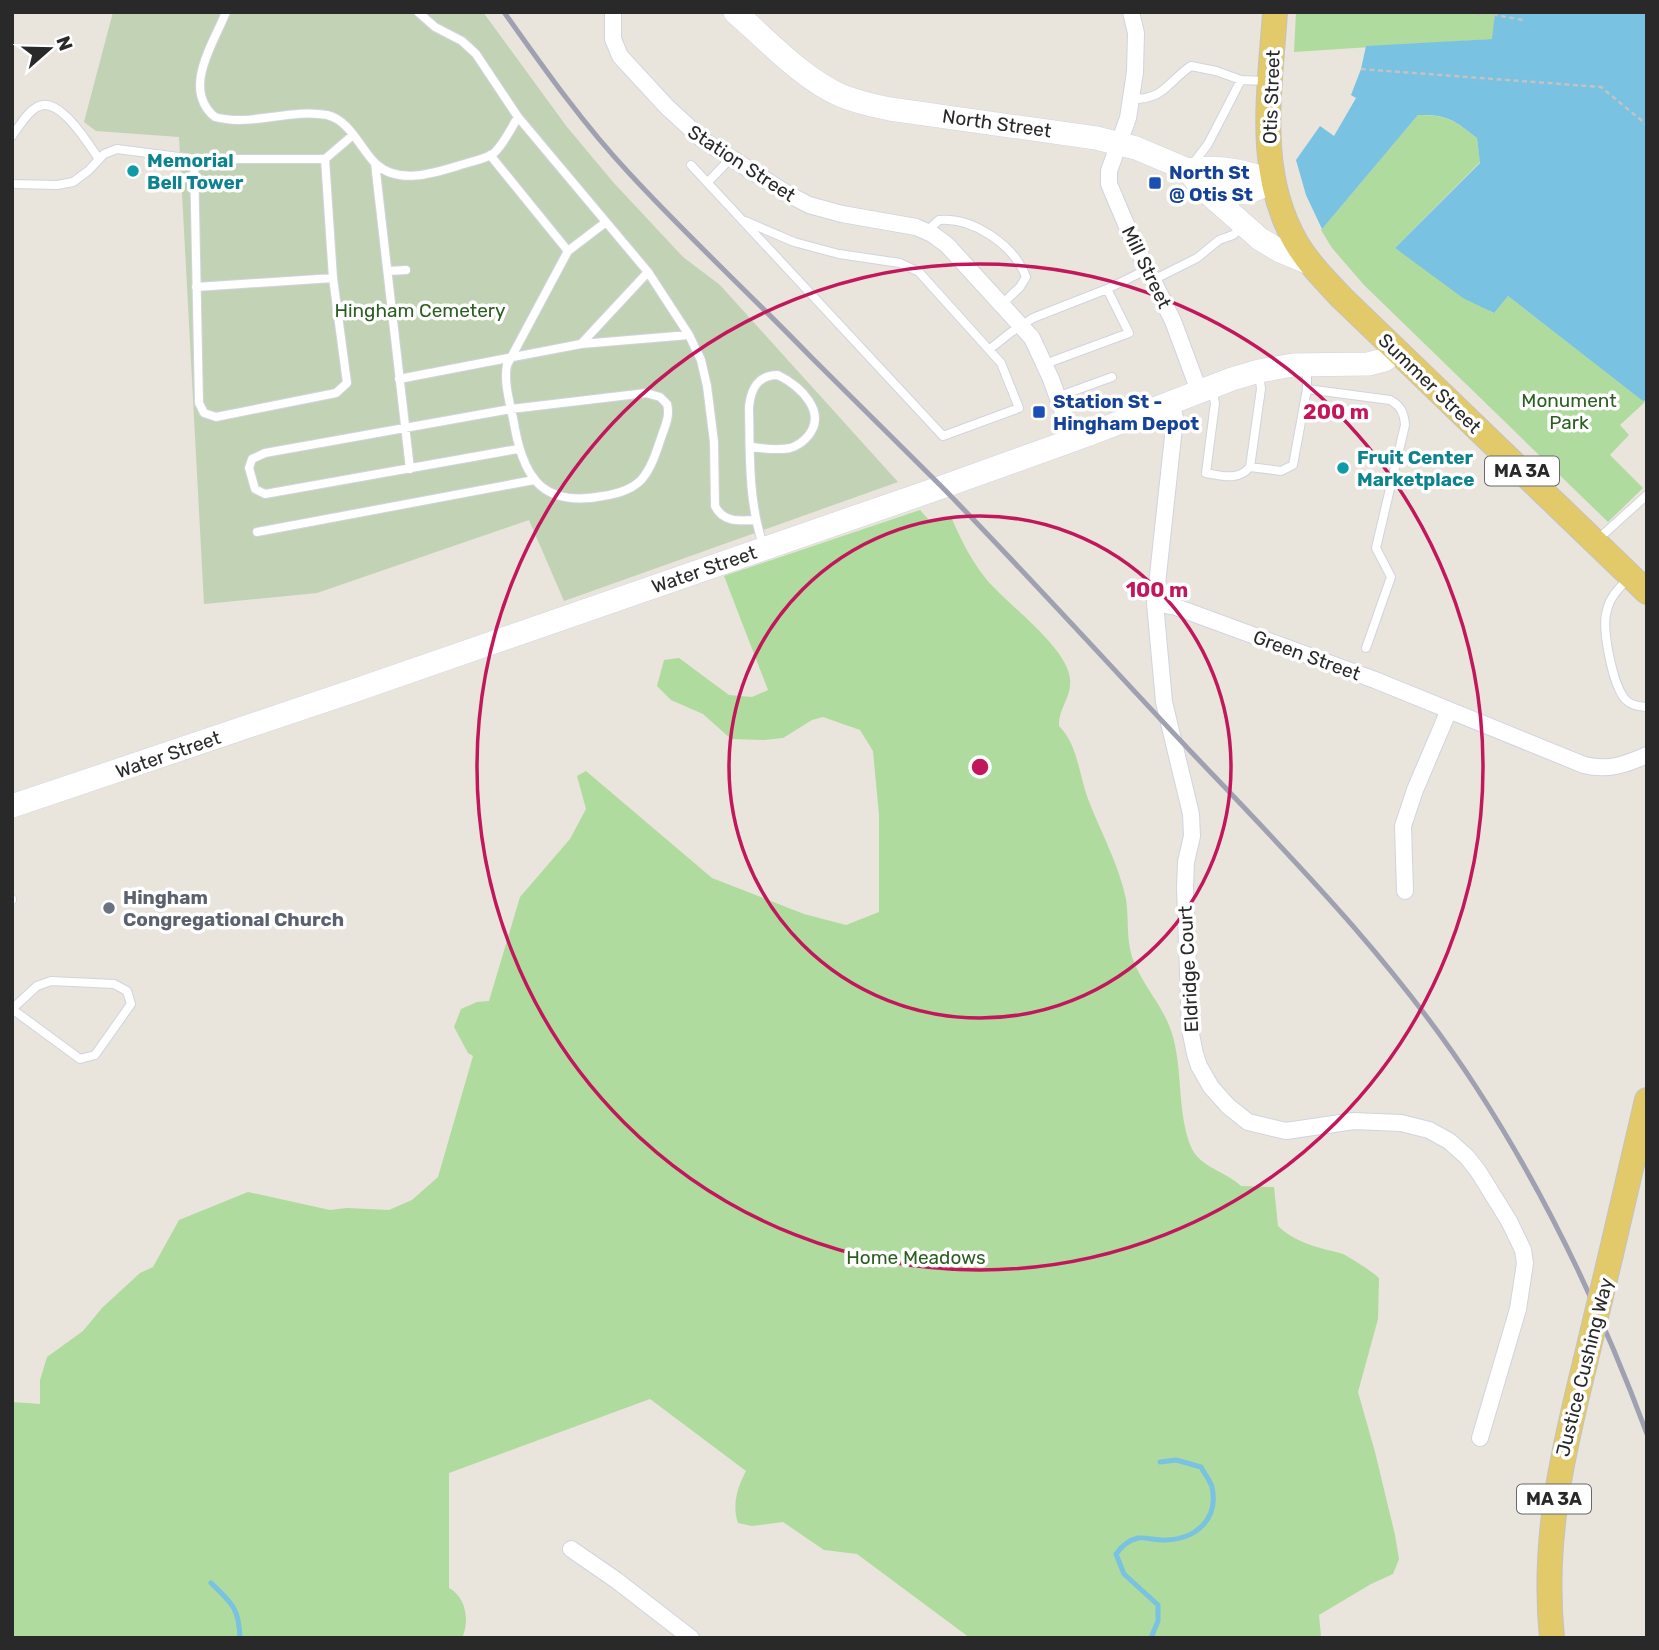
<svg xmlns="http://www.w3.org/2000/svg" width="1659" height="1650" font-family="Rubik,sans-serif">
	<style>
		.green { fill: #b0db9e }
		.cemetery { fill: #c2d2b5 }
		.water { fill: #79c2e1 }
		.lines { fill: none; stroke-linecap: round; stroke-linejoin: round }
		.stream { stroke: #79c2e1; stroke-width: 5 }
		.lane-casing { stroke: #d1d4e0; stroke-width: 10 }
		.street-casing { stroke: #d1d4e0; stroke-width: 18 }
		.secondary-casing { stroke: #d1d4e0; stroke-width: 24 }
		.primary-casing { stroke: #c3c3c3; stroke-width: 26 }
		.path { stroke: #c3c3c3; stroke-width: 2.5; stroke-dasharray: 5 3.5; stroke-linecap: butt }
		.lane { stroke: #fff; stroke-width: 8 }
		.street { stroke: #fff; stroke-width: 16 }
		.secondary { stroke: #fff; stroke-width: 23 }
		.primary { stroke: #e2c969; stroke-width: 24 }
		.rail { stroke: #9fa1b1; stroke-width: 5 }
		.primary-bridge-casing { stroke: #c3c3c3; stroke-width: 26; stroke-linecap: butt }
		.primary-bridge { stroke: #e2c969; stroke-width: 24 }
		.ring { fill: none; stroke: #c2185b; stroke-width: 3.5 }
		.culture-dot { fill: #0f9aa8; stroke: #fff; stroke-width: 2.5 }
		.transit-dot { fill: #1a4fb4; stroke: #fff; stroke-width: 2.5 }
		.worship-dot { fill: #6b7280; stroke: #fff; stroke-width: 2.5 }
		.labels { text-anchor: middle; stroke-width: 7; stroke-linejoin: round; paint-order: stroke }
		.shield { fill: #fff; stroke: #696969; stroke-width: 2 }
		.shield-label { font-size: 18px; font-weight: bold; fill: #292929 }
		.street-label { font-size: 19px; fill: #292929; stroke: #fff }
		.culture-label { font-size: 19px; font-weight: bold; fill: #0d838f; stroke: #fff; text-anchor: start }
		.transit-label { font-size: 19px; font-weight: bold; fill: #164399; stroke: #fff; text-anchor: start }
		.park-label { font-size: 19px; fill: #2b5e21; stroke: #fff }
		.worship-label { font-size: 19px; font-weight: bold; fill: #5b616d; stroke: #fff; text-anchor: start }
		.centre { fill: #c2185b; stroke: #fff; stroke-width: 3.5 }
		.ring-label { font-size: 21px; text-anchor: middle; font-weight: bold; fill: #c2185b; stroke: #fff; stroke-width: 7; stroke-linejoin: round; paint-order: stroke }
	</style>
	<rect width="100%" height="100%" fill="#e9e4dc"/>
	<!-- green -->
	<path class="green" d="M1296,12H1495L1493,39L1294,52Z
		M1418,115C1448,115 1453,120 1477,138L1480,162L1395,248L1493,313L1508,296L1645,402L1620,425L1629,435L1610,455L1643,488L1608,522L1364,285L1332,248L1321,230Z
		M920,510L929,520L952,519C961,540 972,562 987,580C1008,605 1067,647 1070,679C1072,697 1058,709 1059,726C1078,745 1079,775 1088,799C1101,833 1118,862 1126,899C1129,918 1126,937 1132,957C1142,986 1165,1007 1173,1037C1183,1073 1177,1112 1191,1147C1199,1167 1227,1172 1241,1186L1274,1187L1278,1226C1291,1239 1309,1245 1327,1250C1332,1251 1338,1252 1343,1254C1354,1260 1370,1270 1379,1278L1378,1319L1358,1392L1375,1452L1395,1535L1399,1559L1393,1574L1371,1584L1319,1615L1321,1636L1318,1638H970L857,1554L824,1550L783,1522L752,1526L738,1523C732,1505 737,1488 746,1471L650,1399L449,1473V1588C466,1597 470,1621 462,1638H12V1402L40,1404V1380L47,1357L83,1331L102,1308L140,1273L153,1267L179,1220L248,1192L330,1210L347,1208L389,1210L412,1200L438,1177L473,1056L468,1053L454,1027L461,1009L477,1002L489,1001L520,897L570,839L586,809L577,776L586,771L712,878L804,914L846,925L879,912V815L873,751L860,730L823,717L812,720L783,738L764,740L731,739L703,714L671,700L657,686L664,660L679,658L729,695L752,697L768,690L724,576Z"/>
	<!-- cemetery -->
	<path class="cemetery" d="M113,12H483L567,127L613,182L683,257L720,285L898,482L564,601L529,520L317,593L204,604L179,137L96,131L84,122Z"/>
	<!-- water -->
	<path class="water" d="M1495,12H1647V400L1643,401L1508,296L1494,313L1463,298L1395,248L1480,163L1477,138C1454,120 1447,114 1418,115L1322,229L1306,195L1296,160L1320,126L1334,136L1356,98L1351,95L1361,69L1366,46L1492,39Z"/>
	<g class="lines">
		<!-- stream -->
		<path class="stream" d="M211,1583C232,1603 239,1608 240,1638
			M1151,1638L1158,1621V1605L1124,1574L1116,1554C1121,1547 1129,1540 1138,1538C1147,1537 1157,1541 1166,1540C1196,1539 1219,1519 1212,1487C1210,1480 1204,1473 1201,1467L1176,1460L1160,1462"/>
		<!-- lane casing -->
		<g class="lane-casing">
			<path id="lane" d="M226,12C214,43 181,89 215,117C251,127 290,108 327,115C350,120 361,150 376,164C400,186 437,172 464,164C473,161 486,159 494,153C504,144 511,128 518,117
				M418,12L435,27L462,41L476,54L518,117L648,272L689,335L701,360L707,386L714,442L715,506C723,522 738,521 754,520
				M1130,99C1165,100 1166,83 1191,66L1216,71L1241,80L1267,81
				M12,136C19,127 26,113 37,107C59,94 88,144 99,159
				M490,155L568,251
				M194,159L199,403L204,413L216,417L336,393L347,383L333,278L325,159L353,135
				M375,163L410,469
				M691,165L943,436L1019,408L1001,363L919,272L900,263L839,254L794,242L745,221
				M1192,165L1208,144L1241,80
				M708,182L731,158
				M12,184L57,185L73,182L88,171L104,154L117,149L194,159H325
				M927,231L939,220C973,217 1014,245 1026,277L1020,287L1002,304
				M388,271L406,270
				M1153,280L1197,258L1219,240L1233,235L1243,227
				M196,287L333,278
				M581,344L648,272
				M990,349L1010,333L1033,318L1107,289L1148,269
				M1045,364L1129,333L1107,289
				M399,379L581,344L689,335
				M1212,389L1215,403L1206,473C1223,476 1238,481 1250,467L1261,389L1259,373
				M1307,389L1390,400C1401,406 1404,413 1405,425L1376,548L1391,577L1366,648
				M1057,397L1112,377
				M750,447C763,448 777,451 790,448C797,446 803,442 808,436C828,412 800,386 778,375C758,375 751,388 749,407C750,454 748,500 763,545
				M518,449L265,494L255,489L249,468L252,459L265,453L511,409L646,393L660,397L667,404C670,415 666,424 662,435C657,450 652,467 642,479C632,490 617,494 603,496C546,507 525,482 515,429C512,409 503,385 507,365L568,251L606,222
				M1250,467L1281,471L1293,465L1307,389V367
				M257,532L534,480
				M1597,540L1647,495
				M1629,578C1619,588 1610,597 1607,610C1601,628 1613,687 1626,700C1632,706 1639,706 1647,707
				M12,900V899
				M51,981L114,984L127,991L131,1004L95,1055L80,1059L12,1009L37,986Z"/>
		</g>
		<!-- street casing -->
		<g class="street-casing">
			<path id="street" d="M613,12V39L620,56L667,107L703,140L786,193L809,205L842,214L916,227L932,234L947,245L1032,338L1051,379L1073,440
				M1131,12L1136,33L1135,72L1128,118L1109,171V184L1131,236L1173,321L1199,391
				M1171,402L1175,418L1155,603L1164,702L1191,814L1192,836L1186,862L1185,888L1190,1029L1195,1054L1199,1066L1211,1087L1228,1106L1248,1122L1286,1131L1354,1121L1401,1123L1429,1130L1449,1141L1467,1157L1478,1171L1509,1221L1523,1250L1525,1263L1518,1309L1480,1438
				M1155,603L1176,607L1375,680L1584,765C1607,771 1625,765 1647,755
				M1405,891L1403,826L1415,790L1449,710
				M571,1549L616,1580L691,1638"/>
		</g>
		<!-- secondary casing -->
		<g class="secondary-casing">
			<path id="secondary" d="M735,12C767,40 804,80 842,96C858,102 874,106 890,109L1096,138L1136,148L1188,170L1200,186L1260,239L1280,251L1311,264
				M1188,170C1218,165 1245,170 1273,182
				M1204,186L1247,193L1273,182
				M12,806L356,690L942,487L1087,435L1232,379L1259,371L1293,365L1368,364L1384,360L1397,351"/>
		</g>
		<!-- primary casing -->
		<g class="primary-casing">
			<path id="primary" d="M1275,12C1270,91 1255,173 1297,244C1309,264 1326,281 1342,298L1647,592
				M1611,1254L1647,1100
				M1552,1638C1542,1541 1562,1456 1585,1363"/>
		</g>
		<!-- path -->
		<path class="path" d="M1476,15L1485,13L1523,20
			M1361,69L1601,87L1647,125"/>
		<!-- lane -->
		<use href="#lane" class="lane"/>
		<!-- street -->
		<use href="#street" class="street"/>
		<!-- secondary -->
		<use href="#secondary" class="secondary"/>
		<!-- primary -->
		<use href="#primary" class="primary"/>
		<!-- rail -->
		<path class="rail" d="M504,12C543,67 583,124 629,173C687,236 751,295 811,357C854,400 898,443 942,487C1028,575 1111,667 1195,756C1295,861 1397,965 1476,1087C1547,1196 1602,1313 1647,1434"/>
		<!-- primary-bridge casing -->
		<g class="primary-bridge-casing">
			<path id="primary-bridge" d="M1585,1363L1611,1254"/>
		</g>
		<!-- primary-bridge -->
		<use href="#primary-bridge" class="primary-bridge"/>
	</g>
	<!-- distance rings -->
	<g class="ring">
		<circle cx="980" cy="767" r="251"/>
		<circle cx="980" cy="767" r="503"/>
	</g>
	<!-- markers -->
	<g class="culture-dot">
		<circle cx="133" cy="171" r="7"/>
		<circle cx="1343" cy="468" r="7"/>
	</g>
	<g class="transit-dot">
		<rect x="1148" y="176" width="14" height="14" rx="3.5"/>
		<rect x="1032" y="405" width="14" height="14" rx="3.5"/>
	</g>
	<circle class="worship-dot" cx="109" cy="908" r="7"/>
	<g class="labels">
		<!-- shield labels -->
		<g class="shield">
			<rect x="1485" y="456.5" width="74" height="29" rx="5"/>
			<rect x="1517" y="1484.5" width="74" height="29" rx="5"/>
		</g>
		<g class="shield-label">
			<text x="1522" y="477">MA 3A</text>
			<text x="1554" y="1505">MA 3A</text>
		</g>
		<!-- street labels -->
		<g class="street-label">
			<text transform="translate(1271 97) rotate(-88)" y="7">Otis Street</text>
			<text transform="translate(997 123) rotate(8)" y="7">North Street</text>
			<text transform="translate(742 163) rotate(33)" y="7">Station Street</text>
			<text transform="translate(1147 267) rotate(64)" y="7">Mill Street</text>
			<text transform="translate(1430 383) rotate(44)" y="7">Summer Street</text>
			<text transform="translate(704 569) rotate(-19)" y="7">Water Street</text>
			<text transform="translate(1307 655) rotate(20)" y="7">Green Street</text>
			<text transform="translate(168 754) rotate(-19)" y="7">Water Street</text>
			<text transform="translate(1188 969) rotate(-93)" y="7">Eldridge Court</text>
			<text transform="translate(1584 1367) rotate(-76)" y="7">Justice Cushing Way</text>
		</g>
		<!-- culture labels -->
		<g class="culture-label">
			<text x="147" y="167">Memorial<tspan x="147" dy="22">Bell Tower</tspan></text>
			<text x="1357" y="464">Fruit Center<tspan x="1357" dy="22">Marketplace</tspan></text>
		</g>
		<!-- transit labels -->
		<g class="transit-label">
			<text x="1169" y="179">North St<tspan x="1169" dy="22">@ Otis St</tspan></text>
			<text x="1053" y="408">Station St -<tspan x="1053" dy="22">Hingham Depot</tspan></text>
		</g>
		<!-- park labels -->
		<g class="park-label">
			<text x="420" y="317">Hingham Cemetery</text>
			<text x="1569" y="407">Monument<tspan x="1569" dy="22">Park</tspan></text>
			<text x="916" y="1264">Home Meadows</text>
		</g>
		<!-- worship labels -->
		<g class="worship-label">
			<text x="123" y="904">Hingham<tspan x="123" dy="22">Congregational Church</tspan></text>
		</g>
	</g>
	<circle cx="980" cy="767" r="10" class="centre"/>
	<g class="ring-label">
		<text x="1336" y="419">200 m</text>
		<text x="1157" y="597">100 m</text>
	</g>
	<!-- border -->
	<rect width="1659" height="1650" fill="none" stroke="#292929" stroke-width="28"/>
	<!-- north arrow -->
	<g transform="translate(49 49) rotate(70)" stroke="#ffffff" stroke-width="5" paint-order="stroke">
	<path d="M0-5L12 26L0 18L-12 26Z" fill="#292929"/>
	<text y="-10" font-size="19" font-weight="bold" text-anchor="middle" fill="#292929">N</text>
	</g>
</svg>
